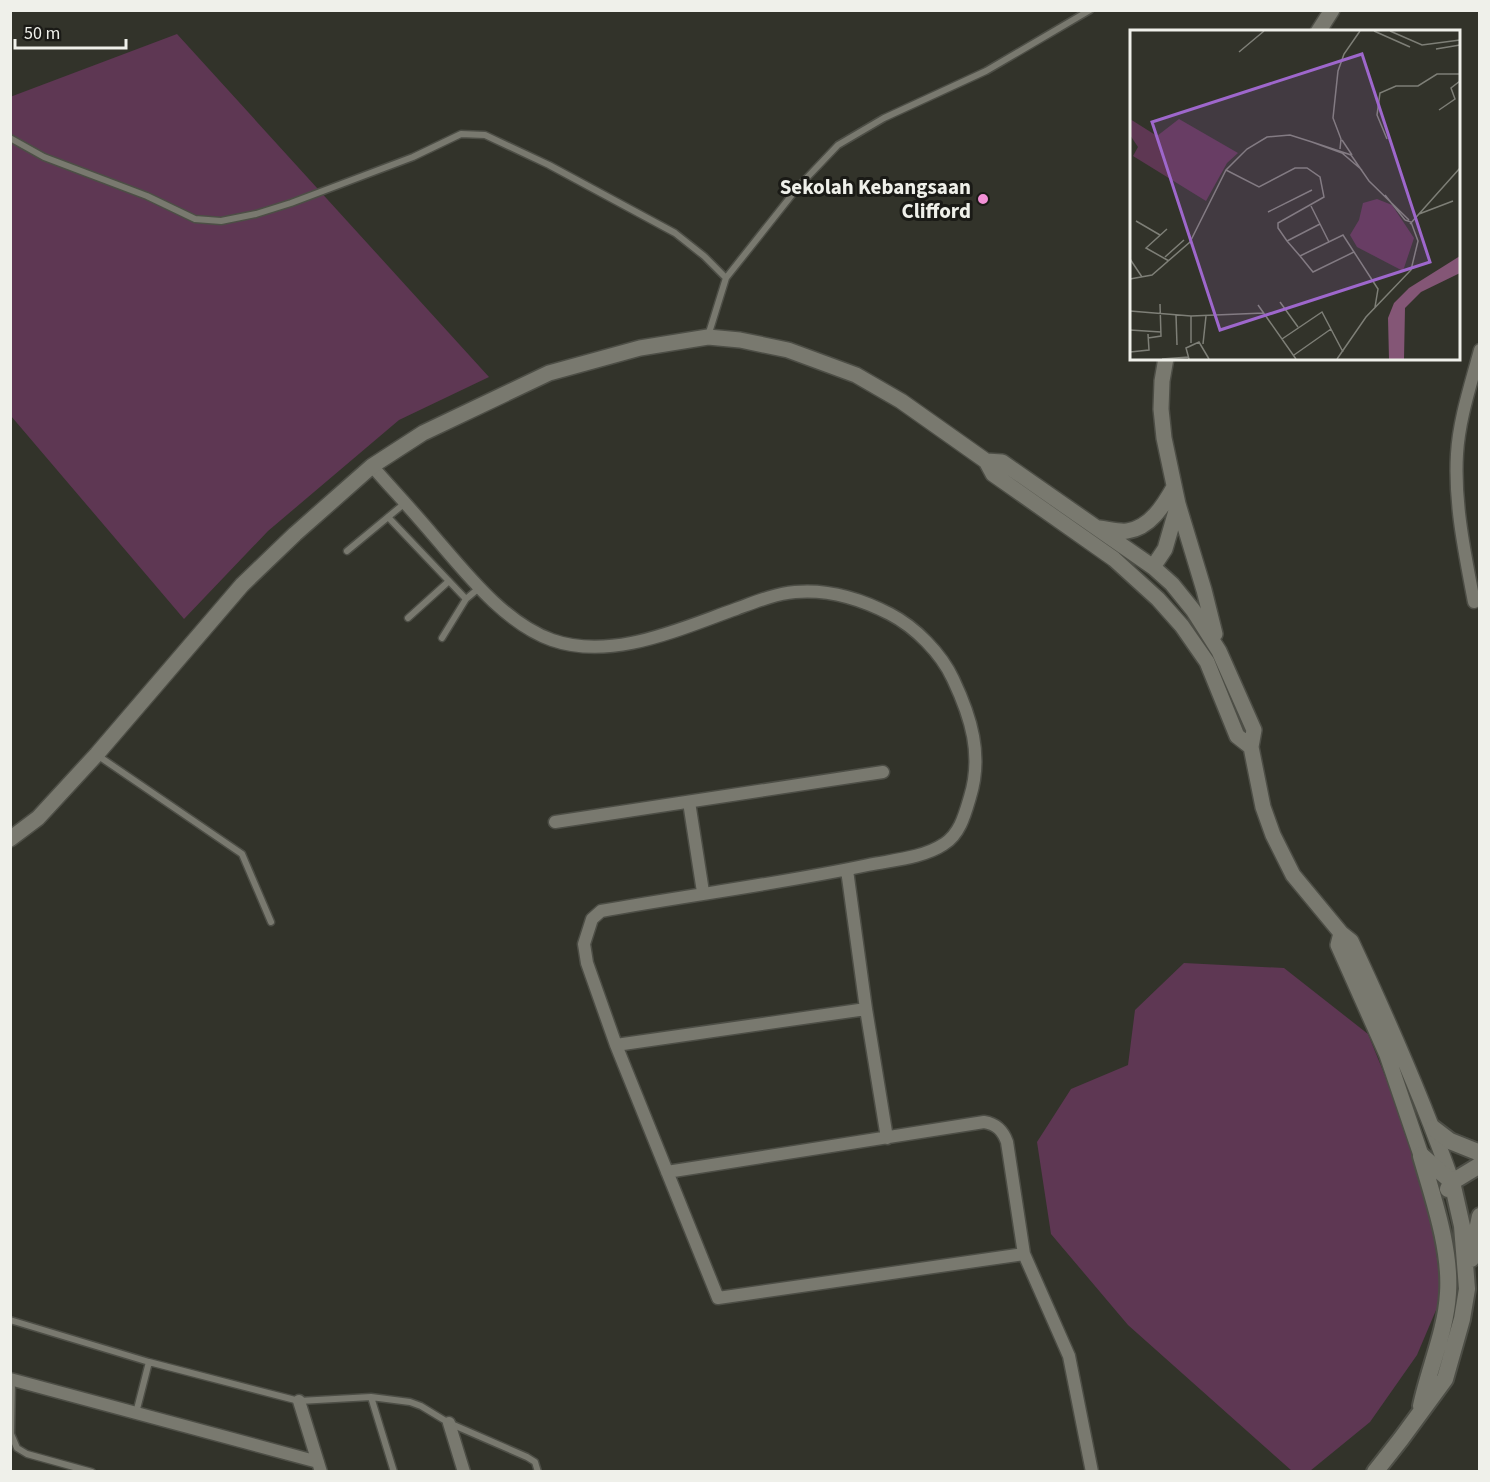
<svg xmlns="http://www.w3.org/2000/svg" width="1490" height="1482" font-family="'Source Sans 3',sans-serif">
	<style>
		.green { fill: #5e3753 }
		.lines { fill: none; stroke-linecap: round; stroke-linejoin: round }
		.service-casing { stroke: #4d4e46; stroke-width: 9 }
		.minor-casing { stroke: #4d4e46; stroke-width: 15 }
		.tertiary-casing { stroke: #4d4e46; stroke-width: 18 }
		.secondary-casing { stroke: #4d4e46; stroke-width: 20 }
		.service { stroke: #79796f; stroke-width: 6 }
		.minor { stroke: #79796f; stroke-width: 12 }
		.tertiary { stroke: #79796f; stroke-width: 15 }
		.secondary { stroke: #79796f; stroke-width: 16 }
		.poi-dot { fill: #f391d6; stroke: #1a1a16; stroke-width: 2 }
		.labels { text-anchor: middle; stroke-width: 6; stroke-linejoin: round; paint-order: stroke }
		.poi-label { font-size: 21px; font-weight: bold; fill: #eff0ea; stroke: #1a1a16; text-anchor: end }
		.inset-road { fill: none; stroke: #7e7f77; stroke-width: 1.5 }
		.view { fill: #9e67cc; fill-opacity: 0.15; stroke: #9e67cc; stroke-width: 3 }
		.inset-edge { fill: none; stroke: #eff0ea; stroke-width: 3 }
	</style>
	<rect width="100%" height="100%" fill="#32332a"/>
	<!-- green -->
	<path class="green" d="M177,34L489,377L399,420L268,531L184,619L11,416L10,97Z
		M1184,963L1284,968L1368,1034L1412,1142L1429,1198L1442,1296L1417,1355L1370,1422L1310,1471H1292L1128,1325L1051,1234L1037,1142L1071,1089L1128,1065L1135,1010Z"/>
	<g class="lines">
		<!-- service casing -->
		<g class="service-casing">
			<path id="service" d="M10,138L44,157L147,196L195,219L221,221L256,214L291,203L413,157L461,134L485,135L549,165L675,233L704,256L726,278
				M708,336L726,278L799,186L838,145L884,118L986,71L1090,10
				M388,517L466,599L479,588
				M347,551L405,503
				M408,618L449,581
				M442,638L466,599
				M97,755L242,854L271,922
				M10,1320L149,1362L299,1401L371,1397L410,1402L421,1406L449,1423L527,1457L535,1462L538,1472
				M12,1380L11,1434L17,1448L27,1454L92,1472
				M371,1397L394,1472
				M136,1413L149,1362"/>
		</g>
		<!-- minor casing -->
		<g class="minor-casing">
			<path id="minor" d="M372,466C392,489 413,511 433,535C465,572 504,623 552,640C612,661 679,629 736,609C755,602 774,594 795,592C828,589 861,599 890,614C915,627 941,653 953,679C971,717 983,755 970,797C965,814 960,834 944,844C923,858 892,860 868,865C779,884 689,895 601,911L592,919L584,944L587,963L616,1045L718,1298L1024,1254L1007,1142C1003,1131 997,1124 984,1122L667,1172
				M1474,602C1465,554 1454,504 1457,454C1459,419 1471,384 1480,350
				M689,802L703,892
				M555,822L883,772
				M847,870L866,1009L887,1138
				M616,1045L866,1009
				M1024,1254L1069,1356L1092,1472
				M10,1379L318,1462
				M299,1401L321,1472
				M449,1423L464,1472"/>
		</g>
		<!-- tertiary casing -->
		<g class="tertiary-casing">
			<path id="tertiary" d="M1318,32L1332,10
				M986,461L1002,462L1153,567L1172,584L1193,610L1219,651L1254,730L1251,747L1263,807L1273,835L1293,875L1341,933L1351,941C1388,1020 1423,1099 1452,1182
				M1178,504L1204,590L1215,634
				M1099,528C1108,529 1119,532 1127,531C1150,528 1164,505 1174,487
				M1153,567L1165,549L1178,504L1164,438L1161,409L1162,381L1166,358
				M10,839L38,818L97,754L242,585L295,534L372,466L423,433L549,373L640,348L708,337L740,340L788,350L856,375L901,401L986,461L993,474L1114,559L1158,599L1182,626L1207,662L1237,736L1251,747
				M1341,933L1338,945L1387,1055L1421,1155"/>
		</g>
		<!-- secondary casing -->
		<g class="secondary-casing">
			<path id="secondary" d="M1433,1128L1450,1141L1480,1153
				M1421,1156C1433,1198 1451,1249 1448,1293C1446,1331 1429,1368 1421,1406
				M1448,1189L1452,1182L1480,1165
				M1471,1259L1480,1216
				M1375,1472L1401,1439L1445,1379L1462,1319L1467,1289L1462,1226L1452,1182L1421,1155"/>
		</g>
		<!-- service -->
		<use href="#service" class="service"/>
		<!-- minor -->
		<use href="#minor" class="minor"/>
		<!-- tertiary -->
		<use href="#tertiary" class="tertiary"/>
		<!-- secondary -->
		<use href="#secondary" class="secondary"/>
	</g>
	<!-- markers -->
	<circle class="poi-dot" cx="983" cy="199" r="6"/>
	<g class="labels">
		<!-- poi labels -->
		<g class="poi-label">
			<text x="971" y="194">Sekolah Kebangsaan<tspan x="971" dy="24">Clifford</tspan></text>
		</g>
	</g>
	<!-- overview -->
	<g transform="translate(1130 30)">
		<rect width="330" height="330" fill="#32332a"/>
		<path d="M0,89L27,106L49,89L108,123L97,133L76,171L3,126L8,117L0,105ZM247,169L262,175L284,208L273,241L227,217L220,205L229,190L233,173Z" fill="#5e3753"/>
		<path d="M330,226V243L291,262L275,278L274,329H259L258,288L264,273L279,258Z" fill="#845676"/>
		<path class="inset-road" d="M244,1L280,17M260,1L292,15L330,10M306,19L330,15M109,22L134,1M309,80L325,69L321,58L330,51M257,109L247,85L250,63L266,56H288L307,44H330M212,110L222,125M182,112L221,125L239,151L279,190M210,119L211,109L203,88L208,41L214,24L230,1M96,140L129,157L165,138H177L190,147L194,167L148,193V198L157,211L170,226L183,242L224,222L213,205L170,226M255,165L275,190M181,176L199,212M138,182L182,160M289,184L323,171M6,191L30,205M280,194L330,138M37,199L16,218L39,231M157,211L190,194M224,222L248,259L245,277M35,227L54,210M0,229L12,247M0,249L22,245L60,212L96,140L117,119L137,107L160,105L182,112L212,123L232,140M150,272L168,297M128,275L166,329M0,281L61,286L134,283M46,285L47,315M0,300L31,302M18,308L31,306L30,274M152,309L192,282L213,322M61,313V286M73,314L76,286M0,322L19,320L18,304M164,325L201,299M32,329L59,327M59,329L56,318L69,312L79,329M207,329L236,287L281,240L288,211L281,192L275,190"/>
		<path class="view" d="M232,24L300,232L90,300L22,92Z"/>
		<rect width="330" height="330" class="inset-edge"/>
	</g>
	<!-- border -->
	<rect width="1490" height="1482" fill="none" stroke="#eff0ea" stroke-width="24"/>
	<!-- scale -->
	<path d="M15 39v9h111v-9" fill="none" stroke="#eff0ea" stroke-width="3"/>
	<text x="24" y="39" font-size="18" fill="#eff0ea" stroke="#1a1a16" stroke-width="4.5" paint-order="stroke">50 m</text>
</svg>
